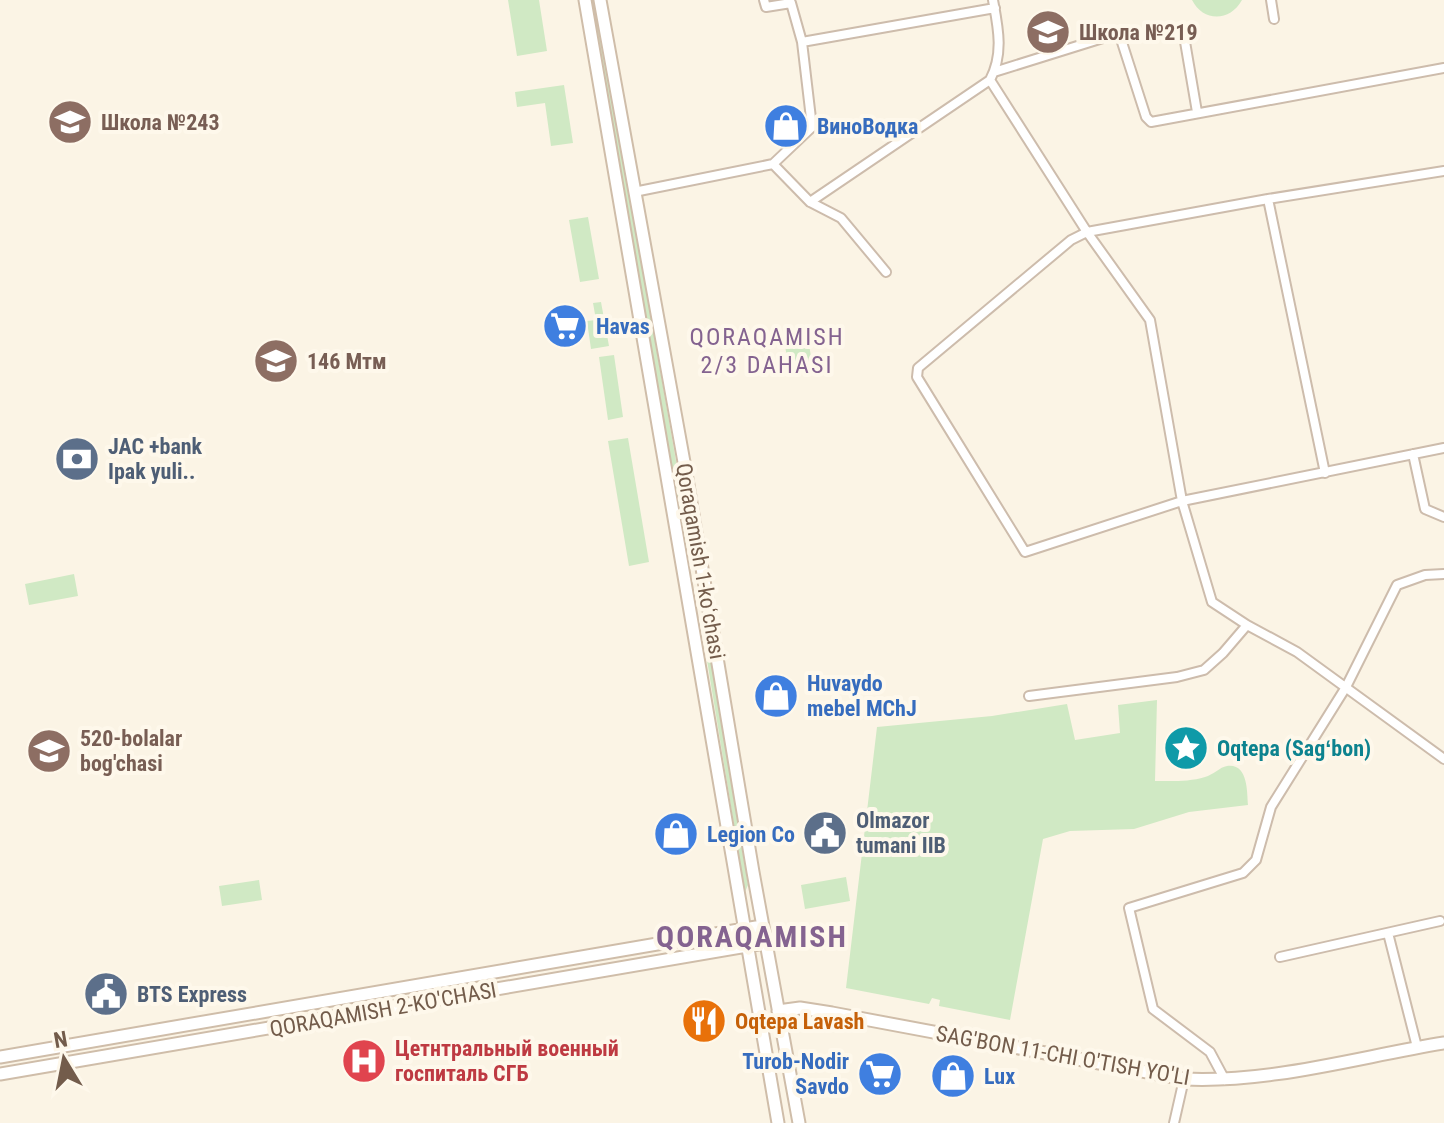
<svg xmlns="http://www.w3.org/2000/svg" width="1444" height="1123" font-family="'Roboto Condensed',sans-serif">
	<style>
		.green { fill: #d0e9c4 }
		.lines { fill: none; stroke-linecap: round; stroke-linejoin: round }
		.minor-casing { stroke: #cdbcac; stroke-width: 12 }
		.secondary-casing { stroke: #cfbda9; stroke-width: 15 }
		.minor { stroke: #fff; stroke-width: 8 }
		.secondary { stroke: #fff; stroke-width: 11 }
		.labels { text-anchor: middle; stroke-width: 8; stroke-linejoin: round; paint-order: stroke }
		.education-label { font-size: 22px; font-weight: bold; fill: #785e54; stroke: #fef8eb; text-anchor: start }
		.shop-label { font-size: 22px; font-weight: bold; fill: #366cbe; stroke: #fef8eb; text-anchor: start }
		.service-label { font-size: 22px; font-weight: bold; fill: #4e5e75; stroke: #fef8eb; text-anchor: start }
		.street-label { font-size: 22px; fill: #735c4b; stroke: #fef8eb }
		.culture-label { font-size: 22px; font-weight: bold; fill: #0d838f; stroke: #fef8eb; text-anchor: start }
		.food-label { font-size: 22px; font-weight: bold; fill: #c56008; stroke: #fef8eb; text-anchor: start }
		.health-label { font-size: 22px; font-weight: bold; fill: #be3a42; stroke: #fef8eb; text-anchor: start }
		.neighbourhood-label { font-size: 24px; letter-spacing: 2px; fill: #846390; stroke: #fef8eb }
		.district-label { font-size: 30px; font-weight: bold; letter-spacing: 2px; fill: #846390; stroke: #fef8eb }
	</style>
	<rect width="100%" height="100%" fill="#fbf4e5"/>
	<!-- green -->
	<path class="green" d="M508,0H539L547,51L517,56Z
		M591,0H595L691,546L686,547Z
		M1192,0H1242C1230,22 1203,22 1192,0Z
		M564,85L573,143L551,146L545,103L517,107L515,92Z
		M588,217L599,279L580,282L569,220Z
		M601,302L609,346L591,349L587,321L596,320L593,303Z
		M807,330L813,371L790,375L783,334Z
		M614,355L623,417L608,420L599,357Z
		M628,438L649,562L629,566L608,441Z
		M74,574L78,596L29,605L25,584Z
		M702,630L706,632L748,885L745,892Z
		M1157,700L1155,781C1171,781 1189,782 1205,777C1213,775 1220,767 1227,766C1248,763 1247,791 1248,805L1189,812L1134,829L1070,831L1043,839L1010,1020L939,1006L940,1000L932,998L929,1004L846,988L877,727L992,716L1067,704L1075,740L1120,733L1118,705Z
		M846,877L850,901L805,909L801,885Z
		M259,880L262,900L222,906L219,886Z"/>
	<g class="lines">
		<!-- minor casing -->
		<g class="minor-casing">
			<path id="minor" d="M764,0L766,7L791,3L802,42L995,8
				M1271,0L1274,19
				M1183,30L1197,112
				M994,72L1119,33L1146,117L1151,122L1444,68
				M990,80L1087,232L1150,320L1182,501L1212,602L1247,625L1297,652L1444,759
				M773,164L810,202L841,218L886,272
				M773,164L812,127L802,42
				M1444,171L1268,199L1087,232L1071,240L918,368L917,377L1025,552L1182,501L1444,448
				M634,192L773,164
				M1268,199L1325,473
				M810,202L990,80C1004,54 998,27 993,0
				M1413,454L1425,509L1444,517
				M1029,696L1177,677L1204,670L1223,653L1247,625
				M1388,933L1417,1047
				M1280,957L1440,921
				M1225,1080L1210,1052L1153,1009L1129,908L1243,873L1256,860L1271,807L1346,687L1397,585L1425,575L1444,574
				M1174,1123L1184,1079"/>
		</g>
		<!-- secondary casing -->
		<g class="secondary-casing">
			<path id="secondary" d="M585,0L778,1123
				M600,0L686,473L753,872L799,1123
				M778,1011L800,1008L832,1013L1184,1079C1272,1083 1358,1057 1444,1043
				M0,1057L762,926
				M0,1074L765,943"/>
		</g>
		<!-- minor -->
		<use href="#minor" class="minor"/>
		<!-- secondary -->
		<use href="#secondary" class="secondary"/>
	</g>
	<!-- icons -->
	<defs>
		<g id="school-disc" transform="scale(2.3)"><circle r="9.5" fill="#8d6e63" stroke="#fef8eb"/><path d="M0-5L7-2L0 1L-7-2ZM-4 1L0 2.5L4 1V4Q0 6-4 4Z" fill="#fff"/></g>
		<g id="shop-disc" transform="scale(2.3)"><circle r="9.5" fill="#3f7fe0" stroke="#fef8eb"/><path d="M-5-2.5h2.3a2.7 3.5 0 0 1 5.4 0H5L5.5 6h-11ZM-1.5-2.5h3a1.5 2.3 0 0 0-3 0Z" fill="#fff"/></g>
		<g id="supermarket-disc" transform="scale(2.3)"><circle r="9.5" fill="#3f7fe0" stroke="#fef8eb"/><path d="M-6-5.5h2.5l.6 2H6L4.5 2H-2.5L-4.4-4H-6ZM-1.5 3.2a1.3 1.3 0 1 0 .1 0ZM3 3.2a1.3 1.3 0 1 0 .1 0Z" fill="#fff"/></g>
		<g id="bank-disc" transform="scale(2.3)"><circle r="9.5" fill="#5c6f8a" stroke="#fef8eb"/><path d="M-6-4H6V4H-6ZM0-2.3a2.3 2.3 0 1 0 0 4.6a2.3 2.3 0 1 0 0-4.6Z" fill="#fff"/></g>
		<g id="sight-disc" transform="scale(2.3)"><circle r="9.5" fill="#0f9aa8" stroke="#fef8eb"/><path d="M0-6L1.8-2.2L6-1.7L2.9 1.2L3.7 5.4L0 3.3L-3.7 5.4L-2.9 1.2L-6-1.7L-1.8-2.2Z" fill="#fff"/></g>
		<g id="civic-disc" transform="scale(2.3)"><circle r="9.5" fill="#5c6f8a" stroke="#fef8eb"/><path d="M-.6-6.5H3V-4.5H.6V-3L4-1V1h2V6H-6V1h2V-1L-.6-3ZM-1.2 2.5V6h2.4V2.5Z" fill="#fff"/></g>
		<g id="restaurant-disc" transform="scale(2.3)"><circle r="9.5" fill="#e8710a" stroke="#fef8eb"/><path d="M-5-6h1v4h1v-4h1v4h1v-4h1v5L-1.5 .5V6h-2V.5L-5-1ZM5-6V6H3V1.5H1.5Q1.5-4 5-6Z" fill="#fff"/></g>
		<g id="hospital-disc" transform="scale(2.3)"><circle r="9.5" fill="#e0444e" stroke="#fef8eb"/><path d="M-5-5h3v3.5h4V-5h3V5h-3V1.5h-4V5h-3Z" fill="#fff"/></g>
	</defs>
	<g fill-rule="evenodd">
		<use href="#school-disc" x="1048" y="32"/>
		<use href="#school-disc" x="70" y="122"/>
		<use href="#shop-disc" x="786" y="126"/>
		<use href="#supermarket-disc" x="565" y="326"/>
		<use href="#school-disc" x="276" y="361"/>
		<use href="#bank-disc" x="77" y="459"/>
		<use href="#shop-disc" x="776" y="696"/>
		<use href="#sight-disc" x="1186" y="748"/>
		<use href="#school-disc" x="49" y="751"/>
		<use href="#civic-disc" x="825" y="833"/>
		<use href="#shop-disc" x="676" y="834"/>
		<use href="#civic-disc" x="106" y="994"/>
		<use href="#restaurant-disc" x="704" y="1021"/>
		<use href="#hospital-disc" x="364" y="1061"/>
		<use href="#supermarket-disc" x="880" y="1074"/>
		<use href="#shop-disc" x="953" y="1076"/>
	</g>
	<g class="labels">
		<!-- education labels -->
		<g class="education-label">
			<text x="1079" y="40">Школа №219</text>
			<text x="101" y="130">Школа №243</text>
			<text x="307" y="369">146 Мтм</text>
			<text x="80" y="746">520-bolalar<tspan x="80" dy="25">bog'chasi</tspan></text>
		</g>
		<!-- shop labels -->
		<g class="shop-label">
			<text x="817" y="134">ВиноВодка</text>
			<text x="596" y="334">Havas</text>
			<text x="807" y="691">Huvaydo<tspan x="807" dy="25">mebel MChJ</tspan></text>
			<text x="707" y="842">Legion Co</text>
			<text x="849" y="1069" text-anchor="end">Turob-Nodir<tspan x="849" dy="25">Savdo</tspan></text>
			<text x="984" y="1084">Lux</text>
		</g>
		<!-- service labels -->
		<g class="service-label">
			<text x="108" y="454">JAC +bank<tspan x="108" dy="25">Ipak yuli..</tspan></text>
			<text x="856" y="828">Olmazor<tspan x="856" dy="25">tumani IIB</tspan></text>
			<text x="137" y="1002">BTS Express</text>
		</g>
		<!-- street labels -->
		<g class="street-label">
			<text transform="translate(701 561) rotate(80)" y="8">Qoraqamish 1-koʻchasi</text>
			<text transform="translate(383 1009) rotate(-10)" y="8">QORAQAMISH 2-KO'CHASI</text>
			<text transform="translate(1063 1055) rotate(10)" y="8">SAG'BON 11-CHI O'TISH YO'LI</text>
		</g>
		<!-- culture labels -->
		<g class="culture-label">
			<text x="1217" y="756">Oqtepa (Sagʻbon)</text>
		</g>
		<!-- food labels -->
		<g class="food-label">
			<text x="735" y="1029">Oqtepa Lavash</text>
		</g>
		<!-- health labels -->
		<g class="health-label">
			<text x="395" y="1056">Цетнтральный военный<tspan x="395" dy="25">госпиталь СГБ</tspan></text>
		</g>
		<!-- neighbourhood labels -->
		<g class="neighbourhood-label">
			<text x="767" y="345">QORAQAMISH<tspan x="767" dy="28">2/3 DAHASI</tspan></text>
		</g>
		<!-- district labels -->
		<g class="district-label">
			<text x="752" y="947">QORAQAMISH</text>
		</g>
	</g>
	<!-- north arrow -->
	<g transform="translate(64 1059) rotate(350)" stroke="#fef8eb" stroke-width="6" paint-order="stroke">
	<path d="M0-6L14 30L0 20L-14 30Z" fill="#735c4b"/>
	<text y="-12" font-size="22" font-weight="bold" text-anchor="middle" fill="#735c4b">N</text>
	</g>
</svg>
